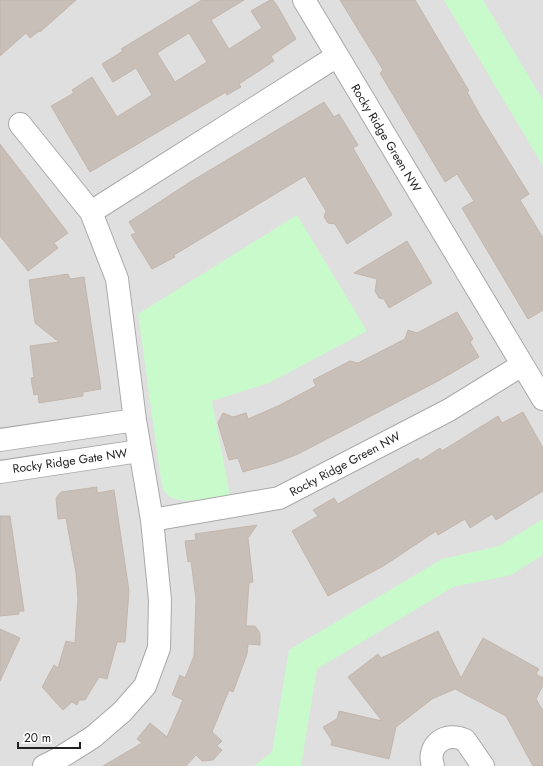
<svg xmlns="http://www.w3.org/2000/svg" width="543" height="766" font-family="Jost,sans-serif">
	<style>
		.residential { fill: #e0dfdf }
		.park { fill: #c8facc }
		.building { fill: #c7bfb8; stroke: #c4b6ab; fill-rule: evenodd }
		.lines { fill: none; stroke-linecap: round; stroke-linejoin: round }
		.minor-casing { stroke: #a9a9a9; stroke-width: 24 }
		.minor { stroke: #fff; stroke-width: 22 }
		.labels { text-anchor: middle; stroke-width: 4; stroke-linejoin: round; paint-order: stroke }
		.street-label { font-size: 12px; fill: #222; stroke: #fff }
	</style>
	<rect width="100%" height="100%" fill="#f2efe9"/>
	<!-- residential -->
	<path class="residential" d="M0,0H543V766H0Z"/>
	<!-- park -->
	<path class="park" d="M444,0H483L543,100V166Z
		M297,215L367,331L269,383L212,401L230,495C214,497 176,508 165,492C163,489 162,484 161,480L138,314Z
		M543,519V555L511,575L453,587L317,669L301,766H254L272,752L289,650L442,559L499,546Z"/>
	<!-- building -->
	<path class="building" d="M0,0H76L40,32L39,31L30,38L26,33L0,56Z
		M202,0H244L211,20L229,49L262,28L251,11L270,0H273L278,7L296,39L271,56L274,61L239,84L241,87L227,95L226,92L90,172L51,106L74,93L72,90L92,77L117,117L152,95L136,68L113,82L102,64L123,51L121,49ZM189,33L207,62L175,82L157,53Z
		M340,0H415L469,91L467,92L481,117L529,194L520,200L543,238V310L528,319L462,208L474,201L457,174L445,182L380,73L383,70Z
		M324,102L334,117L339,114L358,145L353,148L392,215L347,244L335,224L328,223L324,217L326,211L305,176L174,255L175,257L152,269L131,235L136,233L129,222L190,182Z
		M0,144L68,233L54,243L58,248L28,271L0,236Z
		M407,241L432,283L389,308L384,299L379,298L375,291L377,279L354,273Z
		M68,274L70,279L84,277L101,389L83,392V396L39,403L38,394L34,395L31,378L34,377L30,346L59,342L35,323L29,280Z
		M457,312L473,339L470,342L479,357L438,381L298,454L275,463L243,472L238,458L229,460L218,423L223,413L233,417L246,413L248,419L280,405L316,386L313,380L350,361L358,363L405,339L408,330L417,333Z
		M523,412L543,448V491L496,520L492,514L470,528L465,519L438,535L436,531L385,565L328,596L292,531L318,516L313,510L334,498L338,504L418,458L420,461L440,448L442,451L498,416L502,423Z
		M97,487V493L114,490L129,591L125,642H117L107,679L99,677L85,700H79L77,705L72,702L63,710L42,687L54,665L58,668L66,641L75,643L78,598L76,573L66,518L58,519L56,498L61,492Z
		M0,516H10L24,611H19V614L0,616Z
		M257,525L248,538L253,582L249,583L246,626H255L260,633V645L248,644L247,654L233,692L229,690L212,732L222,741L217,746L222,750L213,760L202,761L196,755L186,766H103L142,743L137,739L150,723L167,737L183,700L172,695L180,675L185,678L194,656L196,599L191,561L188,562L185,541L196,540L195,534Z
		M0,629L20,638L0,681Z
		M438,631L461,678L483,638L539,669L536,674L543,678V685L536,699L543,711V766H533L506,716L455,689L432,699L396,727L389,759L331,745L332,741L323,727L337,719L339,711L382,721L348,677L378,654L381,658Z"/>
	<g class="lines">
		<!-- minor casing -->
		<g class="minor-casing">
			<path id="minor" d="M304,0L543,399
				M20,124L91,212
				M0,440L135,420
				M0,472L139,451
				M152,520L279,498L449,410L522,365
				M44,766L58,759L93,737L122,712L145,686L159,648L160,600L152,520L135,420L117,279L91,212L337,56
				M433,766C426,745 446,731 465,740L483,766"/>
		</g>
		<!-- minor -->
		<use href="#minor" class="minor"/>
	</g>
	<g class="labels">
		<!-- street labels -->
		<g class="street-label">
			<text transform="translate(386 138) rotate(59)" y="4">Rocky Ridge Green NW</text>
			<text transform="translate(70 461) rotate(-8)" y="4">Rocky Ridge Gate NW</text>
			<text transform="translate(345 464) rotate(-28)" y="4">Rocky Ridge Green NW</text>
		</g>
	</g>
	<!-- scale -->
	<path d="M18 742v6h62v-6" fill="none" stroke="#222222" stroke-width="2"/>
	<text x="24" y="742" font-size="12" fill="#222222" stroke="#ffffff" stroke-width="3" paint-order="stroke">20 m</text>
</svg>
